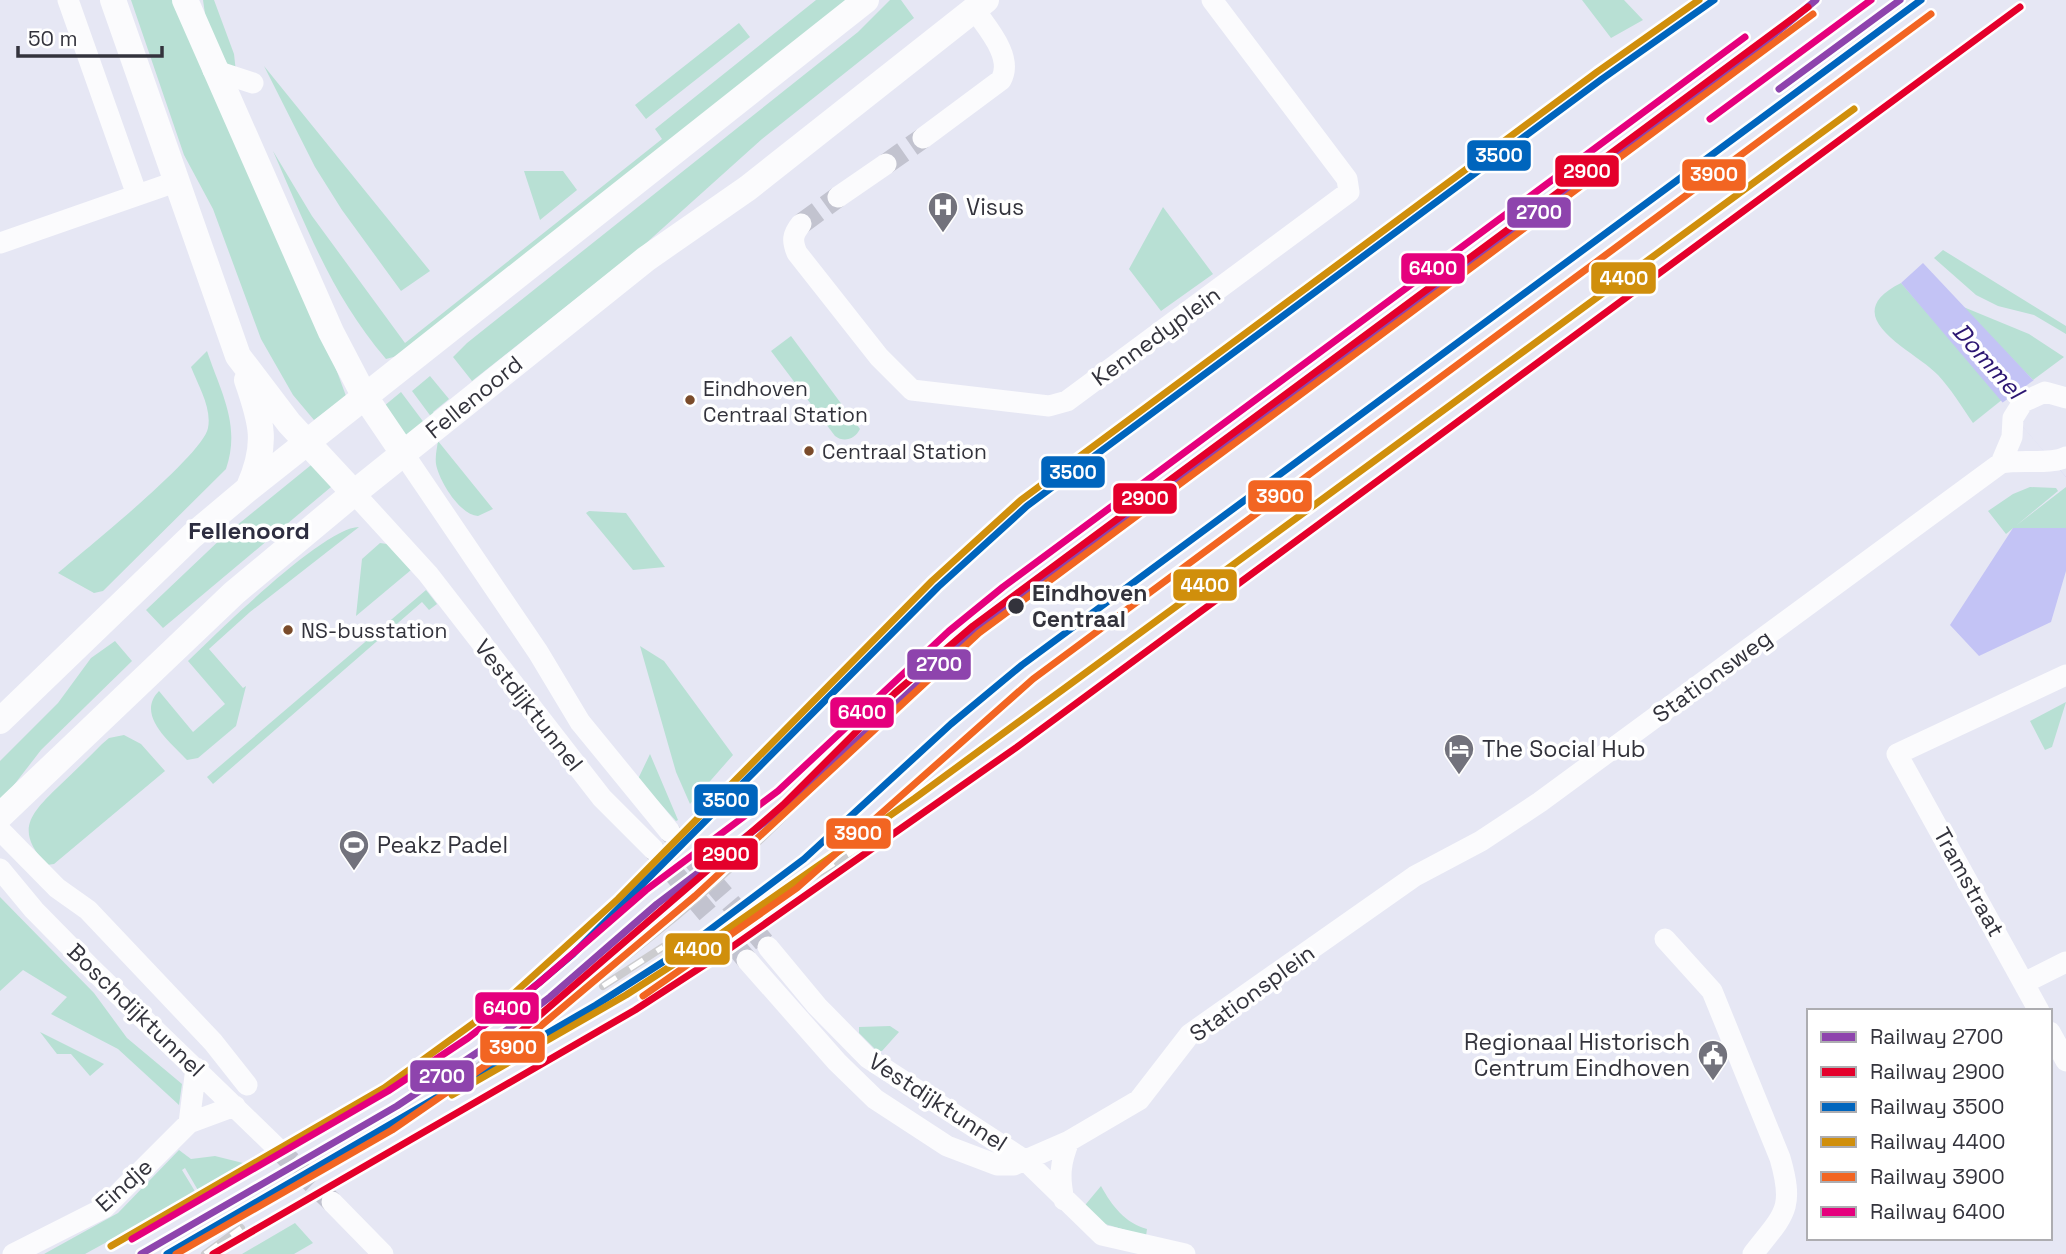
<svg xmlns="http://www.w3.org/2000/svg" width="2066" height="1254" font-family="'Space Grotesk',sans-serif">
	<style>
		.green { fill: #b8e0d4 }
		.water { fill: #c3c3f5 }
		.pier { fill: #e6e7f4 }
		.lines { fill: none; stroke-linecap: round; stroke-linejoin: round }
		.minor-tunnel { stroke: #c2c3cf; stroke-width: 21; stroke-dasharray: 21 10; stroke-linecap: butt }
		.minor { stroke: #fbfbfd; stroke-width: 21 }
		.major { stroke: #fbfbfd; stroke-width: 26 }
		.rail-casing { stroke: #cccccf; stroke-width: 8 }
		.rail { stroke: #fff; stroke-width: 5; stroke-dasharray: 16; stroke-linecap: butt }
		.rail-1-casing { stroke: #fff; stroke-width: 12 }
		.rail-2-casing { stroke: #fff; stroke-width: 12 }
		.rail-3-casing { stroke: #fff; stroke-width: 12 }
		.rail-4-casing { stroke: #fff; stroke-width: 12 }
		.rail-5-casing { stroke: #fff; stroke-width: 12 }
		.rail-6-casing { stroke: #fff; stroke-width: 12 }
		.rail-1 { stroke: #8e44ad; stroke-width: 7 }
		.rail-2 { stroke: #e4002b; stroke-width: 7 }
		.rail-3 { stroke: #0065bd; stroke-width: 7 }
		.rail-4 { stroke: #d08f0c; stroke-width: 7 }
		.rail-5 { stroke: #f26522; stroke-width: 7 }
		.rail-6 { stroke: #e5007d; stroke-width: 7 }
		.bus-dot { fill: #7a4b2a; stroke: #fff; stroke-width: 2.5 }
		.stop-dot { fill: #33333c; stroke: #fff; stroke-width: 2.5 }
		.labels { text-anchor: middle; stroke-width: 7; stroke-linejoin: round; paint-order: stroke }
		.bus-label { font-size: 21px; fill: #33333c; stroke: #fff; text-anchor: start }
		.poi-label { font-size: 23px; fill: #33333c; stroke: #fff; text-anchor: start }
		.street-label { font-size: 23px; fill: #33333c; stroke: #fff }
		.stop-label { font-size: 23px; font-weight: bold; fill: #33333c; stroke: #fff; text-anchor: start }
		.water-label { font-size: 24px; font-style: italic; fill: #2c1672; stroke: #fff }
		.neighbourhood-label { font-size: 24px; font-weight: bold; fill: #2d2d40; stroke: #fff }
		.line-badge { stroke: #fff; stroke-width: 2.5 }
		.badge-label { font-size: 19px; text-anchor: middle; font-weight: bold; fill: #fff }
	</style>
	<rect width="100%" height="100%" fill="#e6e7f4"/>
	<!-- green -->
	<path class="green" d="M131,0H174L328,347L346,396L314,420L293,395L261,339L213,209L184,155Z
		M203,0H214L234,54L236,72L233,74L207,28Z
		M816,0H850L397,356L386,359C331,294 307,228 273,151L312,216L405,343L662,139L655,129Z
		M890,0H901L914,18L762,139L644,245L472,381L453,357L467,343L858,32Z
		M1582,0H1624L1643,20L1611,38Z
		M739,23L750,37L646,119L635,105Z
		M264,66L430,271L401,291L342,210L315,167Z
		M524,171H563L577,190L540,220Z
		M1163,207L1213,274L1161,311L1129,269Z
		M1943,250L2066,326V334L2034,315L1998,306L1976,295L1934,258Z
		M1901,283L2003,399L1973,423C1962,407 1951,389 1938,375C1915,350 1833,317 1901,283Z
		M1961,306L2029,334L2064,357L2033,380Z
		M791,336L860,429C855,439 844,443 835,436L771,351Z
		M207,351C221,393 241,425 226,469L103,591L94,593L58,573C86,549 203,455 208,428C212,408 198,385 191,367Z
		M430,376L449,399L433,412L435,415L432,418L412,391Z
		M401,392L425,424L405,440L384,406Z
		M438,441L493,509L478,516C460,515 439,481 436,464C435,456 437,448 438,441Z
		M316,461L337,482L163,628L146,610L225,535Z
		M2030,487L2056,488L2058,491L2006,534L1988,511L2013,494Z
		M2066,487V528H2013Z
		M589,511L626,513L665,567L633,570L586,513Z
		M359,527L250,612L209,649L243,688L246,686L236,726L198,758L187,760C171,743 135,715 159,691L193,732L225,704L188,661C217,633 324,527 359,527Z
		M380,543L387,544L411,570L356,616L362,559Z
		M426,590L437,604L429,610L422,602L213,784L207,777Z
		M115,641L132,661L41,750L0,803V761L58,703L91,658Z
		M640,646L664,661L733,755L690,804L676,772Z
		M2066,702L2052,747L2045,750L2030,721Z
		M124,735L141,744L165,771L54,864L47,865C15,831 29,815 58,787C73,773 88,758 102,744L109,738Z
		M650,754L678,820L676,821L638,779Z
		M0,897L94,993L127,1038L182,1084L179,1105L118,1049L51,1014L67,997L23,970L0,991Z
		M890,1026L899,1032L882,1051H877L859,1033V1027Z
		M40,1032L104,1064L90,1076L71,1054H57Z
		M179,1150L191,1159L215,1156L247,1164L199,1192L185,1168L182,1170L196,1193L85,1254H44L118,1213Z
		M1101,1186C1112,1206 1125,1223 1147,1229L1146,1236L1105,1224L1081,1210Z
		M295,1223L313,1243L294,1254H242Z"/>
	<!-- water -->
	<path class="water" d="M1923,263L2066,415V477L1901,283Z
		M2013,528H2066V571L2051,622L1979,656L1950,625Z"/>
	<!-- pier -->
	<path class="pier" d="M2034,380L2066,414V477L2002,403Z"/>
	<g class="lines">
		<!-- minor-tunnel -->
		<path class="minor-tunnel" d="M886,164L923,138
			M801,224L838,197
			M670,832L768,947
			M654,850L747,960
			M276,1147L332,1202"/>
		<!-- minor -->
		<path class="minor" d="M68,0L137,195
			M213,70L253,83
			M923,138L1001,80C1014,57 987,28 974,9
			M838,197L886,164
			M801,224C792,235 792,241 797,253L879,357L912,390L1049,406L1067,401L1349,192L1347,179L1212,0
			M0,243L178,181
			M403,453L538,652L580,722L670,832
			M2001,463L2012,437L2013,418L2023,402L2045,392L2066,398
			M354,493L428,574L602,798L654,850
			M0,830L57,888L88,910L213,1042L247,1085
			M0,869L34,910L92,969L276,1147
			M1665,939L1712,991L1780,1158C1795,1210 1784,1214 1753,1254
			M768,947L817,1006L868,1058L1026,1161L1102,1235L1185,1254
			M747,960L837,1062L875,1099L947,1146L997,1165H1014L1069,1141L1139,1100L1190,1034L1415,876L1481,841L1540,802L2001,463C2021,459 2051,465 2066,457
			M2024,983L2066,962
			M2039,1011L1897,754L2066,675
			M2050,1032L2066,1061
			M189,1123L196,1068
			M1064,1200C1059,1177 1060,1163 1069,1141
			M332,1202L383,1254
			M13,1254L104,1208L189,1123L235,1106"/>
		<!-- major -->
		<path class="major" d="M113,0L238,356L289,423L354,493
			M185,0L331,332L365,397L403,453
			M247,380C262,423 268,444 249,487
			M0,721L192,536L248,489L866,0
			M0,816L234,593L354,493L646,259L748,188L986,0"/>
		<!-- rail casing -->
		<g class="rail-casing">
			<path id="rail" d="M766,906L865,844
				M603,986L663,947
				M596,1005L773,902
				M397,1106L446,1077
				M406,1116C492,1058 578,997 658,931C727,876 788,812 851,750
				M205,1254L241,1228"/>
		</g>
		<!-- rail -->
		<use href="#rail" class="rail"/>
		<!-- rail-1 casing -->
		<g class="rail-1-casing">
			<path id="rail-1" d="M1779,89L1900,0
				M141,1254L397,1106L478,1052L550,997L657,904L789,804L961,644L1014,601L1735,67L1816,0"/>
		</g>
		<!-- rail-2 casing -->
		<g class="rail-2-casing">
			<path id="rail-2" d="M518,1034L783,805L895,693L973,626L1808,7
				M213,1254L635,1010L729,949L1017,747L2020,7"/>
		</g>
		<!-- rail-3 casing -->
		<g class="rail-3-casing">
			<path id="rail-3" d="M496,1019L573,954L938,587L1027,506L1602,79L1714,0
				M167,1254L596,1005L691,944L804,859L951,724L1022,665L1921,0"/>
		</g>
		<!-- rail-4 casing -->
		<g class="rail-4-casing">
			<path id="rail-4" d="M452,1095L626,995L719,935L915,798L1854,109
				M111,1246L384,1088L511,996L618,899L932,581L1021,500L1597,72L1699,0"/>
		</g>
		<!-- rail-5 casing -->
		<g class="rail-5-casing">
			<path id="rail-5" d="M643,996L797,888L1033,679L1931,14
				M176,1254L392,1130L530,1035L695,896L979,633L1813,14"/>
		</g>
		<!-- rail-6 casing -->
		<g class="rail-6-casing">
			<path id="rail-6" d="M1710,119L1871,0
				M132,1239L388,1091L468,1038L539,983L646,890L778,791L949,631L1003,587L1745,37"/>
		</g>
		<!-- rail-1 -->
		<use href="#rail-1" class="rail-1"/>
		<!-- rail-2 -->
		<use href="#rail-2" class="rail-2"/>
		<!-- rail-3 -->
		<use href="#rail-3" class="rail-3"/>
		<!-- rail-4 -->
		<use href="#rail-4" class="rail-4"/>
		<!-- rail-5 -->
		<use href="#rail-5" class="rail-5"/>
		<!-- rail-6 -->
		<use href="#rail-6" class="rail-6"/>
	</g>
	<!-- icons -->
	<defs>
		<g id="hospital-pin" transform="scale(1.575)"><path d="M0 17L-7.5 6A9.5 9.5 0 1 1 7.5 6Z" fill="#72727c" stroke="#fff"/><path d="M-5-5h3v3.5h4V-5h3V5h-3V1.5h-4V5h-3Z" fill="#fff"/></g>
		<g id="hotel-pin" transform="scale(1.575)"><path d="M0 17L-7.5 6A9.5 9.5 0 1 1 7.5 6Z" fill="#72727c" stroke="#fff"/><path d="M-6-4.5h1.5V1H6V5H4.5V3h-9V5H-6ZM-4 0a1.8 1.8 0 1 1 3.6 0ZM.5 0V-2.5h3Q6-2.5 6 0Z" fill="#fff"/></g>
		<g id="stadium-pin" transform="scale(1.575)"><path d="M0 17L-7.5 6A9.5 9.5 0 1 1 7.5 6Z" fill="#72727c" stroke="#fff"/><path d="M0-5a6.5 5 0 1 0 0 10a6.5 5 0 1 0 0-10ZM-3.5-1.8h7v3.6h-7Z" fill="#fff"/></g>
		<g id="civic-pin" transform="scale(1.575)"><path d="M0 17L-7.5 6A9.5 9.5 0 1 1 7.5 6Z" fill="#72727c" stroke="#fff"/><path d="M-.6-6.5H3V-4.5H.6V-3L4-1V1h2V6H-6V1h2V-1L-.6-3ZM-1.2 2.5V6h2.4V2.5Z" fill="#fff"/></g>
	</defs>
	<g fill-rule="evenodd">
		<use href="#hospital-pin" x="943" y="207"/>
		<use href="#hotel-pin" x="1459" y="749"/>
		<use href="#stadium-pin" x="354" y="845"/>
		<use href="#civic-pin" x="1713" y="1055"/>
	</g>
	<!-- markers -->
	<g class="bus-dot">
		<circle cx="690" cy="400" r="6"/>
		<circle cx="809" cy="451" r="6"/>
		<circle cx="288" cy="630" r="6"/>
	</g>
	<circle class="stop-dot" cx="1016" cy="606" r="9"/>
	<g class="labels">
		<!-- bus labels -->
		<g class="bus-label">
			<text x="703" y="396">Eindhoven<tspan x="703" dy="26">Centraal Station</tspan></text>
			<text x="822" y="459">Centraal Station</text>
			<text x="301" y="638">NS-busstation</text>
		</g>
		<!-- poi labels -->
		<g class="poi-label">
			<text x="966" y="215">Visus</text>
			<text x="1482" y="757">The Social Hub</text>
			<text x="377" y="853">Peakz Padel</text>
			<text x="1690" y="1050" text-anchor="end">Regionaal Historisch<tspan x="1690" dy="26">Centrum Eindhoven</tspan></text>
		</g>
		<!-- street labels -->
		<g class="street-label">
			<text transform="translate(1156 336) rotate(-36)" y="8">Kennedyplein</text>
			<text transform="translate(474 397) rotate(-39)" y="8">Fellenoord</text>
			<text transform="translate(1712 676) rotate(-36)" y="8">Stationsweg</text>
			<text transform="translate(529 705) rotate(52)" y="8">Vestdijktunnel</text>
			<text transform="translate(1969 882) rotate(61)" y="8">Tramstraat</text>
			<text transform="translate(1252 993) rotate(-36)" y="8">Stationsplein</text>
			<text transform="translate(136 1010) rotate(44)" y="8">Boschdijktunnel</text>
			<text transform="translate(938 1102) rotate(33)" y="8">Vestdijktunnel</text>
			<text transform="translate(124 1185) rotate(-42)" y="8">Eindje</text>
		</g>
		<!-- stop labels -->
		<g class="stop-label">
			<text x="1032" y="601">Eindhoven<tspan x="1032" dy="26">Centraal</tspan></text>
		</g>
		<!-- water labels -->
		<g class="water-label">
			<text transform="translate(1988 361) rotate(48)" y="8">Dommel</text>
		</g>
		<!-- neighbourhood labels -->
		<g class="neighbourhood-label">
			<text x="249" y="539">Fellenoord</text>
		</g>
	</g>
	<g class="line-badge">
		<rect x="1466" y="139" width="66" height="33" rx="7" fill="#0065bd"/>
		<rect x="1554" y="154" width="66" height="34" rx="7" fill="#e4002b"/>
		<rect x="1681" y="158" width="66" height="34" rx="7" fill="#f26522"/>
		<rect x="1506" y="196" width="66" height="33" rx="7" fill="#8e44ad"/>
		<rect x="1400" y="252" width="66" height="33" rx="7" fill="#e5007d"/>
		<rect x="1590" y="261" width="67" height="34" rx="7" fill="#d08f0c"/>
		<rect x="1040" y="455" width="66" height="34" rx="7" fill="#0065bd"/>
		<rect x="1247" y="479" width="66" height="34" rx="7" fill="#f26522"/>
		<rect x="1112" y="482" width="66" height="33" rx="7" fill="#e4002b"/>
		<rect x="1172" y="568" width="66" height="34" rx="7" fill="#d08f0c"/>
		<rect x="906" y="648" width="66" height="33" rx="7" fill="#8e44ad"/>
		<rect x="829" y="696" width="66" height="33" rx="7" fill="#e5007d"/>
		<rect x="693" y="783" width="66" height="34" rx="7" fill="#0065bd"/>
		<rect x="825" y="817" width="67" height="33" rx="7" fill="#f26522"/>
		<rect x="693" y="837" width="66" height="34" rx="7" fill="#e4002b"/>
		<rect x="664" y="932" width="67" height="34" rx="7" fill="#d08f0c"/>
		<rect x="474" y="991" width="66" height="34" rx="7" fill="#e5007d"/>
		<rect x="479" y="1030" width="67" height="34" rx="7" fill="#f26522"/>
		<rect x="409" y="1059" width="66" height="34" rx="7" fill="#8e44ad"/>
	</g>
	<g class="badge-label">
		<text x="1499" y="162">3500</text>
		<text x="1587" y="178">2900</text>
		<text x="1714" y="181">3900</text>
		<text x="1539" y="219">2700</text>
		<text x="1433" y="275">6400</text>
		<text x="1624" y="285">4400</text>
		<text x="1073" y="479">3500</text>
		<text x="1280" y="503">3900</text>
		<text x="1145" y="505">2900</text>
		<text x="1205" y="592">4400</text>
		<text x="939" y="671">2700</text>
		<text x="862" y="719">6400</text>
		<text x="726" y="807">3500</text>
		<text x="858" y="840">3900</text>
		<text x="726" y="861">2900</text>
		<text x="698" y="956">4400</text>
		<text x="507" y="1015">6400</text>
		<text x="513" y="1054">3900</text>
		<text x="442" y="1083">2700</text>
	</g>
	<!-- legend -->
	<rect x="1807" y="1009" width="245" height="231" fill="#ffffff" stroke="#adadb1" stroke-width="2"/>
	<rect x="1821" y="1032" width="35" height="10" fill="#8e44ad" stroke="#adadb1" stroke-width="2"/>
	<text x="1870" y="1044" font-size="21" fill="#33333c">Railway 2700</text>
	<rect x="1821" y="1067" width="35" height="10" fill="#e4002b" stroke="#adadb1" stroke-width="2"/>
	<text x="1870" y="1079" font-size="21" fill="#33333c">Railway 2900</text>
	<rect x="1821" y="1102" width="35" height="10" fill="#0065bd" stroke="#adadb1" stroke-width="2"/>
	<text x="1870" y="1114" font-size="21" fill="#33333c">Railway 3500</text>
	<rect x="1821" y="1137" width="35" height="10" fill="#d08f0c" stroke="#adadb1" stroke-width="2"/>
	<text x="1870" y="1149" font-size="21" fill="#33333c">Railway 4400</text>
	<rect x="1821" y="1172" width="35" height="10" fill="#f26522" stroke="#adadb1" stroke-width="2"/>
	<text x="1870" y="1184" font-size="21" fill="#33333c">Railway 3900</text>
	<rect x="1821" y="1207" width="35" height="10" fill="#e5007d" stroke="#adadb1" stroke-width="2"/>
	<text x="1870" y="1219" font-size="21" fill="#33333c">Railway 6400</text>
	<!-- scale -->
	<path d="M18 46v10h144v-10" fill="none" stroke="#33333c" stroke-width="3.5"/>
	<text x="28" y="46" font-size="21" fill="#33333c" stroke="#ffffff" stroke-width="5" paint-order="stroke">50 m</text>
</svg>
